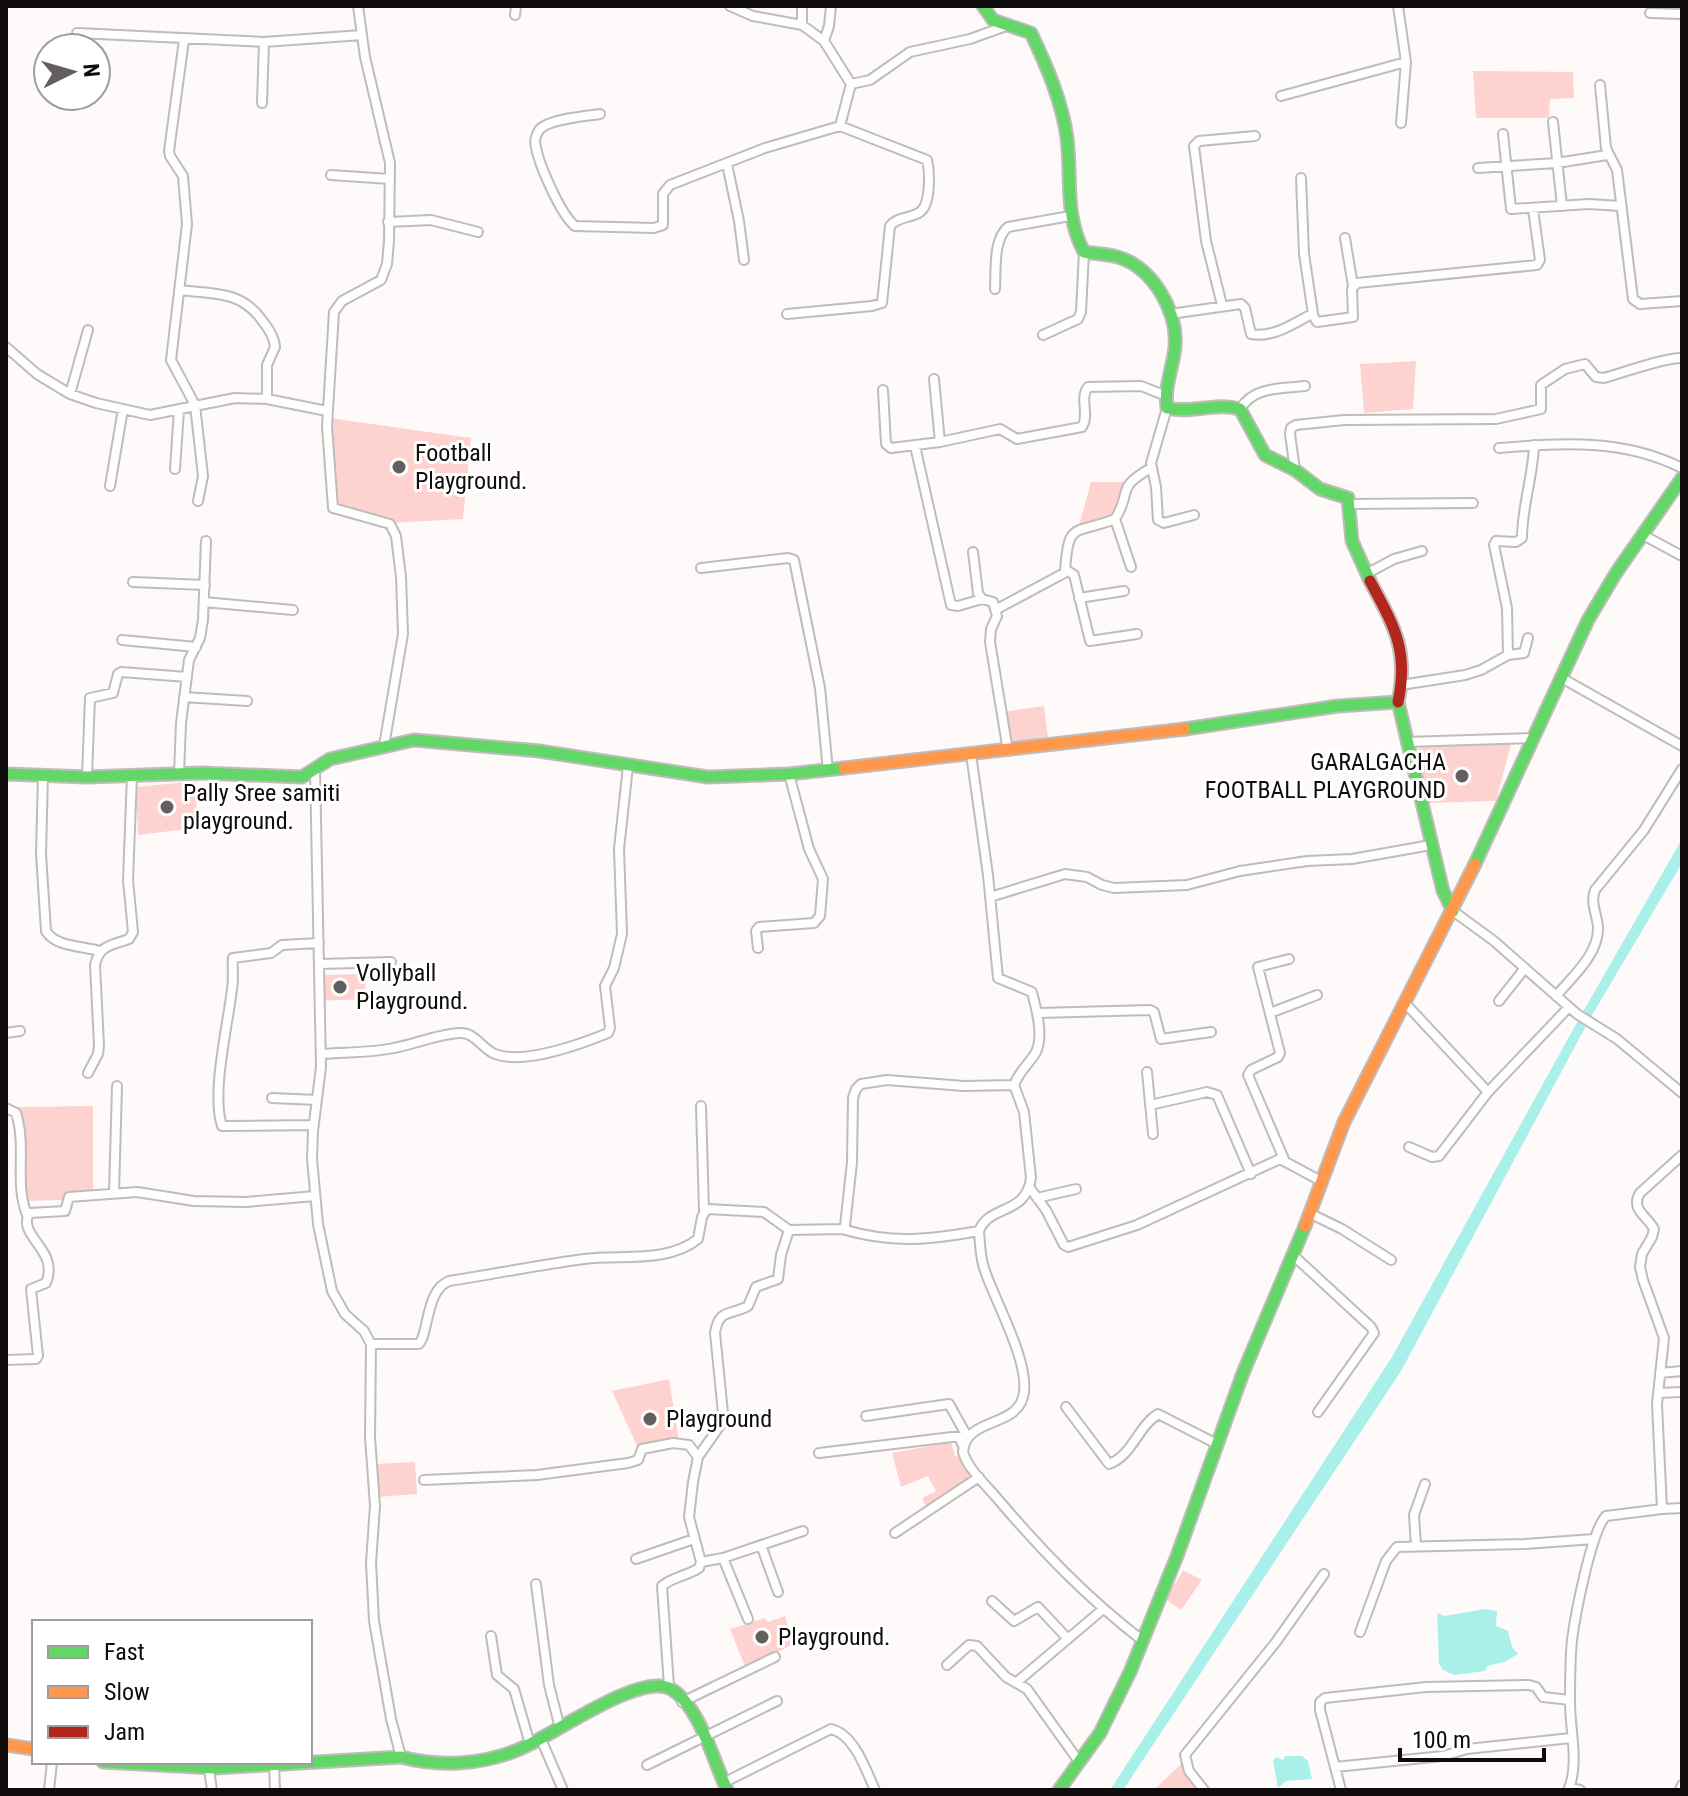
<svg xmlns="http://www.w3.org/2000/svg" width="1688" height="1796" font-family="'Roboto Condensed',sans-serif">
	<style>
		.green { fill: #fed3cf }
		.water { fill: #a8f0e9 }
		.lines { fill: none; stroke-linecap: round; stroke-linejoin: round }
		.street-casing { stroke: #bfbcbb; stroke-width: 12 }
		.fast-casing { stroke: #bfbcbb; stroke-width: 15 }
		.slow-casing { stroke: #bfbcbb; stroke-width: 15 }
		.jam-casing { stroke: #bfbcbb; stroke-width: 15 }
		.street { stroke: #fffefe; stroke-width: 8 }
		.fast { stroke: #63d668; stroke-width: 11 }
		.slow { stroke: #ff974d; stroke-width: 11 }
		.jam { stroke: #b3261e; stroke-width: 11 }
		.poi-dot { fill: #625f5e; stroke: #fff; stroke-width: 3 }
		.labels { text-anchor: middle; stroke-width: 6; stroke-linejoin: round; paint-order: stroke }
		.poi-label { font-size: 24px; fill: #0f0c0b; stroke: #fff; text-anchor: start }
	</style>
	<rect width="100%" height="100%" fill="#fdfaf9"/>
	<!-- green -->
	<path class="green" d="M1473,71L1573,72L1574,98L1550,99L1549,118H1476Z
		M1416,361L1413,409L1364,413L1360,364Z
		M329,418L471,438L463,519L391,523L333,508Z
		M1091,482H1132L1120,524L1079,526Z
		M1044,706L1049,746L1008,751L1003,712Z
		M1473,743L1511,744L1496,801L1427,803L1415,751L1424,745Z
		M197,781L196,828L138,835L136,787Z
		M365,974L366,999L315,1001V975Z
		M93,1106V1199L26,1201L25,1135L15,1107Z
		M669,1379L680,1447L641,1455L612,1391Z
		M951,1442L955,1456L962,1455L961,1459L978,1480L929,1514L922,1498L936,1491L928,1476L901,1487L892,1453Z
		M415,1462L417,1494L378,1497L376,1464Z
		M1183,1570L1202,1580L1181,1610L1164,1598L1169,1582L1175,1584Z
		M785,1616L793,1644L746,1669L730,1629L765,1618L768,1622Z
		M1186,1759L1204,1790H1154Z"/>
	<!-- water -->
	<path class="water" d="M1682,839V863L1588,1022L1401,1371L1123,1790H1110L1392,1357L1580,1017Z
		M1485,1609L1497,1611L1496,1626L1508,1631L1512,1647L1518,1654L1504,1662L1487,1666L1485,1671L1454,1675L1443,1670L1439,1664L1437,1613L1445,1616Z
		M1285,1756H1302L1308,1761L1312,1779L1286,1781L1278,1788L1273,1761L1276,1757L1283,1760Z"/>
	<g class="lines">
		<!-- street casing -->
		<g class="street-casing">
			<path id="street" d="M358,6L365,57L390,163L389,241L387,264L381,280L342,301L334,312L327,426L333,508L390,524L396,536L401,577L403,634L384,746
				M730,6L753,16L802,25
				M802,6V25L824,41L851,84L870,80L910,52L970,39L1006,26
				M1398,6L1406,62L1401,123
				M1650,13L1682,14
				M515,15L516,6
				M77,33L264,42L362,35
				M184,40L169,151L170,156L183,176L187,224L171,360L195,405L203,476L198,501
				M824,41L829,26L831,6
				M1600,85L1606,148L1617,170L1633,299L1640,304L1682,301
				M1281,96L1406,62
				M262,103L264,42
				M600,114C586,116 549,119 540,129C536,134 534,141 536,147C539,165 561,215 575,226L654,228L663,225V194L670,185L765,148L840,126L851,84
				M1553,122L1562,206
				M1503,134L1511,209L1589,204L1620,206
				M727,164L739,221L744,260
				M1478,168L1557,163L1607,155
				M331,175L390,179
				M1301,178L1304,254L1313,314
				M388,222L431,220L478,232
				M1345,238L1353,286
				M995,289C996,271 993,239 1008,227L1070,216
				M179,290C212,294 240,290 261,319C268,328 274,336 275,347L267,365V399
				M1222,305L1206,241L1194,146L1199,141L1255,136
				M787,314L872,306L882,303L890,226C898,216 910,219 920,212C931,204 930,172 927,160L840,126
				M1170,314L1241,304L1245,308L1251,334C1274,338 1292,324 1312,314L1317,322L1353,317L1352,289L1357,283L1537,265L1540,260L1533,209
				M1043,335L1078,319L1081,312L1084,252
				M6,347L37,374L70,394L96,403L150,415L235,398L267,399L327,411
				M934,379L940,442
				M883,390L886,444L891,448L940,442L1000,429L1017,439L1082,427C1090,415 1079,399 1088,387L1141,386L1164,395
				M70,394L88,330
				M1167,408L1151,463L1156,487L1158,520L1164,523L1194,515
				M1240,409C1254,386 1281,389 1305,386
				M915,446L951,605L958,606L982,599
				M1499,448C1562,443 1623,438 1682,468
				M175,469L179,410
				M1295,470L1290,434L1291,428L1296,425L1344,420L1496,419L1541,409V385L1565,369L1585,364L1596,377L1604,378C1622,373 1666,357 1682,358
				M110,486L123,409
				M1350,504L1473,503
				M1115,519L1131,567
				M1643,535L1682,556
				M973,552L978,593L982,599L993,602L997,616L991,629L990,642L1008,751
				M701,568L788,558L794,560L820,688L828,771
				M1065,572C1068,520 1074,535 1115,519C1133,491 1114,489 1151,468
				M1368,573L1394,559L1422,551
				M133,582L205,585
				M1079,598L1124,591
				M204,602L293,610
				M997,609L1068,571L1074,575L1090,641L1137,634
				M122,640L196,647
				M1508,655L1507,608L1494,545L1496,541L1516,542L1522,538C1522,506 1533,477 1534,445
				M1560,677L1682,746
				M1401,685L1465,675L1481,670L1508,655L1524,653L1528,638
				M184,697L247,701
				M1406,742L1532,738
				M971,754L988,875L998,978L1032,992C1036,1009 1044,1035 1036,1052C1030,1063 1020,1070 1014,1085L1024,1112L1031,1178C1026,1216 989,1204 979,1231C980,1243 980,1256 984,1268C994,1300 1032,1365 1023,1397C1015,1428 966,1417 963,1452C968,1469 985,1484 996,1497C1042,1551 1086,1597 1143,1641
				M315,769L321,1067L313,1131L312,1159L318,1224L332,1291L345,1314L364,1331L371,1344L370,1437L375,1506L371,1563L374,1621L391,1719L401,1757
				M179,774L181,723L189,660L200,638L203,620L206,541
				M43,775L41,854L46,931C55,947 83,946 100,951
				M87,777L90,698L113,693L118,674L121,672L187,677
				M990,897L1065,874L1087,877L1102,885L1114,888L1187,885L1240,871L1307,861L1352,859L1431,845
				M1453,911L1494,941L1577,1014L1617,1039L1682,1093
				M758,948L756,931L759,927L814,923L820,916L823,879L809,849L789,774
				M320,964L391,962
				M1556,996C1572,977 1599,954 1598,927C1597,914 1590,903 1595,890L1644,830L1682,769
				M1499,1001L1525,968
				M1405,1003L1488,1092L1439,1156L1432,1157L1409,1147
				M1038,1013L1150,1010L1154,1012L1161,1039L1211,1032
				M1270,1013L1317,995
				M6,1033L20,1031
				M321,1054C345,1052 370,1053 394,1048C416,1044 437,1034 460,1033C475,1032 482,1049 495,1054C524,1065 581,1044 608,1033L610,1028L605,986L614,968L622,934L619,849L628,766
				M1147,1072L1153,1134
				M88,1073L98,1054L99,1045L95,965C99,945 112,945 129,939L133,932L128,880L132,775
				M1488,1092L1569,1007
				M272,1098L317,1100
				M1150,1105L1207,1092L1217,1095L1251,1174
				M701,1106L704,1211
				M6,1108L16,1113C27,1147 14,1183 27,1215
				M313,1125L222,1126C211,1093 228,1025 232,989C234,979 232,969 233,958L271,953L282,945L319,943
				M1284,1159L1248,1075L1251,1070L1278,1057L1280,1053L1258,967L1289,959
				M1030,1188L1046,1210L1064,1245L1068,1247L1137,1225L1280,1159L1321,1181
				M114,1193L117,1086
				M1037,1198L1076,1189
				M1309,1213L1342,1229L1391,1260
				M842,1229C892,1244 928,1240 979,1231
				M1294,1256L1371,1327L1374,1333L1318,1412
				M371,1344H419L422,1339C429,1320 429,1289 449,1281C494,1274 539,1265 584,1259C621,1254 666,1264 698,1239L702,1217L707,1209L764,1212L789,1230L842,1229L845,1226L852,1162L853,1098L856,1089L861,1084L887,1080L964,1086L1014,1085
				M6,1360L36,1359L38,1356L31,1289L46,1283C60,1250 17,1237 29,1213L65,1211L69,1197L137,1192L194,1201L246,1202L315,1196
				M1660,1373L1682,1371
				M1658,1393L1682,1392
				M1066,1407L1109,1464C1133,1455 1138,1426 1158,1414L1217,1444
				M866,1416L949,1404L968,1438
				M819,1453L952,1437H959L963,1446
				M424,1480L537,1475L628,1463L638,1460L642,1449L673,1443L689,1445L698,1457
				M1662,1509L1682,1508
				M895,1533L979,1477
				M761,1545L778,1592
				M1416,1546L1414,1515L1425,1484
				M723,1558L803,1531
				M636,1559L694,1539
				M701,1562L723,1558L748,1619
				M536,1584L549,1685L560,1728
				M992,1601L1014,1621L1038,1607L1068,1639
				M1360,1632L1386,1561L1397,1547L1525,1544L1594,1539
				M491,1636L497,1675L514,1689L530,1744
				M947,1665L969,1645L977,1646L1006,1677L1027,1689L1080,1763
				M1017,1682L1102,1610
				M669,1686L662,1586C672,1577 687,1576 699,1568L701,1562L689,1517L693,1482L698,1457L721,1424L723,1413L715,1333C719,1308 730,1316 748,1306L756,1287L778,1279L781,1255L789,1230
				M682,1702L775,1657
				M541,1739L563,1790
				M274,1764L275,1790
				M647,1765L777,1701
				M1335,1767L1443,1756L1467,1749L1571,1738
				M209,1769L212,1790
				M723,1783L831,1729C854,1734 866,1770 875,1790
				M49,1790L52,1762
				M1204,1790L1189,1771L1185,1755L1276,1642L1324,1574
				M1341,1790L1320,1710V1702L1325,1698L1426,1687L1529,1685L1536,1687L1543,1697L1570,1700
				M1580,1790L1569,1788C1579,1763 1570,1730 1570,1702C1570,1682 1570,1660 1572,1640C1575,1617 1591,1531 1606,1516L1662,1509L1657,1404L1664,1338L1643,1280L1640,1267L1642,1254L1652,1237L1654,1229C1647,1216 1630,1209 1640,1193L1682,1155
				M1680,1790L1682,1785"/>
		</g>
		<!-- fast casing -->
		<g class="fast-casing">
			<path id="fast" d="M983,6L993,20L1031,33C1047,67 1062,101 1067,138C1072,178 1064,215 1084,252C1096,254 1109,254 1121,258C1154,270 1178,312 1175,347C1173,368 1164,386 1167,408C1192,414 1215,402 1240,409L1265,455L1295,470L1320,489L1348,498L1352,541L1370,581
				M1185,729L1338,706L1398,702L1443,891L1453,911
				M6,774L87,777L202,773L302,777L330,759L414,740L539,751L708,777L789,774L844,768
				M1475,864L1588,620L1616,573L1682,478
				M103,1762L215,1768L401,1757C438,1767 479,1765 515,1751C549,1739 639,1671 671,1689C699,1705 714,1762 727,1790
				M1059,1790L1100,1733L1130,1672L1177,1556L1243,1373L1305,1226"/>
		</g>
		<!-- slow casing -->
		<g class="slow-casing">
			<path id="slow" d="M844,768L1185,729
				M1305,1226L1344,1122L1475,864
				M6,1745L34,1749"/>
		</g>
		<!-- jam casing -->
		<g class="jam-casing">
			<path id="jam" d="M1370,581C1394,626 1409,650 1398,702"/>
		</g>
		<!-- street -->
		<use href="#street" class="street"/>
		<!-- fast -->
		<use href="#fast" class="fast"/>
		<!-- slow -->
		<use href="#slow" class="slow"/>
		<!-- jam -->
		<use href="#jam" class="jam"/>
	</g>
	<!-- markers -->
	<g class="poi-dot">
		<circle cx="399" cy="467" r="8"/>
		<circle cx="1462" cy="776" r="8"/>
		<circle cx="167" cy="807" r="8"/>
		<circle cx="340" cy="987" r="8"/>
		<circle cx="650" cy="1419" r="8"/>
		<circle cx="762" cy="1637" r="8"/>
	</g>
	<g class="labels">
		<!-- poi labels -->
		<g class="poi-label">
			<text x="415" y="461">Football<tspan x="415" dy="28">Playground.</tspan></text>
			<text x="1446" y="770" text-anchor="end">GARALGACHA<tspan x="1446" dy="28">FOOTBALL PLAYGROUND</tspan></text>
			<text x="183" y="801">Pally Sree samiti<tspan x="183" dy="28">playground.</tspan></text>
			<text x="356" y="981">Vollyball<tspan x="356" dy="28">Playground.</tspan></text>
			<text x="666" y="1427">Playground</text>
			<text x="778" y="1645">Playground.</text>
		</g>
	</g>
	<!-- border -->
	<rect width="1688" height="1796" fill="none" stroke="#0f0c0b" stroke-width="16"/>
	<!-- legend -->
	<rect x="32" y="1620" width="280" height="144" fill="#ffffff" stroke="#9f9e9d" stroke-width="2"/>
	<rect x="48" y="1646" width="40" height="12" fill="#63d668" stroke="#9f9e9d" stroke-width="2"/>
	<text x="104" y="1660" font-size="24" fill="#0f0c0b">Fast</text>
	<rect x="48" y="1686" width="40" height="12" fill="#ff974d" stroke="#9f9e9d" stroke-width="2"/>
	<text x="104" y="1700" font-size="24" fill="#0f0c0b">Slow</text>
	<rect x="48" y="1726" width="40" height="12" fill="#b3261e" stroke="#9f9e9d" stroke-width="2"/>
	<text x="104" y="1740" font-size="24" fill="#0f0c0b">Jam</text>
	<!-- north arrow -->
	<g transform="translate(72 72) rotate(85)"><circle r="38" fill="#ffffff" stroke="#9f9e9d" stroke-width="2"/>
	<path d="M0-6L14 30L0 20L-14 30Z" fill="#625f5e"/>
	<text y="-12" font-size="22" font-weight="bold" text-anchor="middle" fill="#0f0c0b">N</text>
	</g>
	<!-- scale -->
	<path d="M1400 1748v12h144v-12" fill="none" stroke="#0f0c0b" stroke-width="4"/>
	<text x="1412" y="1748" font-size="24" fill="#0f0c0b" stroke="#ffffff" stroke-width="6" paint-order="stroke">100 m</text>
</svg>
